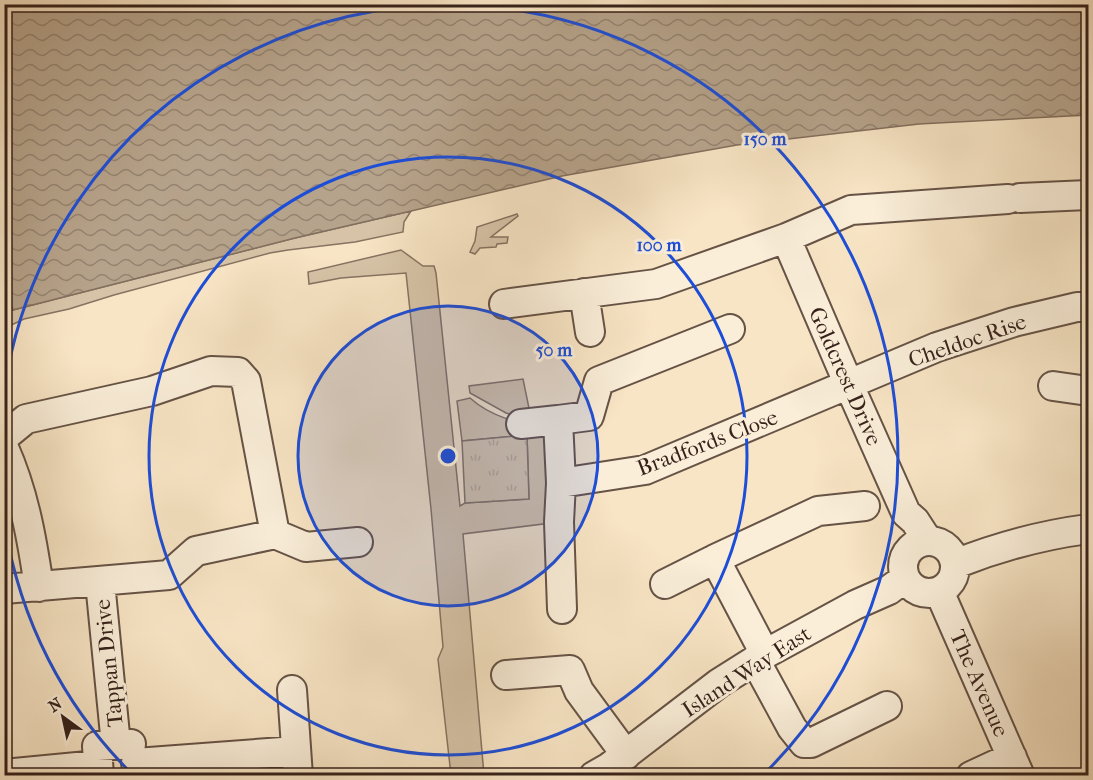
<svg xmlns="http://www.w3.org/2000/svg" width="1093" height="780" font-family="'IM FELL French Canon',serif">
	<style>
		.grass { fill: #d7c4a8; stroke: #867362; stroke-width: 1.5 }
		.park { fill: url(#park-tufts); stroke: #867362; stroke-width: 1.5 }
		.water { fill: url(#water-waves); stroke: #836f5e; stroke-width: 1.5 }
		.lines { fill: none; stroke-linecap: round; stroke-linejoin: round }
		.minor-casing { stroke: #665346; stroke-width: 32 }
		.minor { stroke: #faeed9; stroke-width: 28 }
		.ring { fill: none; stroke: #1d4ed8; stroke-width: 3 }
		.labels { text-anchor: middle; stroke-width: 6; stroke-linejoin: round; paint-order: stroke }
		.street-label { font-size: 22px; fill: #36221b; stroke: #faeed9 }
		.centre { fill: #1d4ed8; stroke: #faeed9; stroke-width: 3 }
		.ring-label { font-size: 18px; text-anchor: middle; font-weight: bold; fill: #1d4ed8; stroke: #faeed9; stroke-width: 6; stroke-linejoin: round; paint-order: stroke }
	</style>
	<defs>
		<pattern id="park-tufts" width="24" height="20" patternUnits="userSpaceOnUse" patternTransform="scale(1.5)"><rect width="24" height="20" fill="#d7c4a8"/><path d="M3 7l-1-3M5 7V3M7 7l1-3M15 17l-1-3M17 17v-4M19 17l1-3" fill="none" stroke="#b9a890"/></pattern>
		<pattern id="water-waves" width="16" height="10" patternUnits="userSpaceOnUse" patternTransform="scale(1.5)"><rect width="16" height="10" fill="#b6a38b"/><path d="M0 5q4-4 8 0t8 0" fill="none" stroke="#958471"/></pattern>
	</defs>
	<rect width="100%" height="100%" fill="#f8e5c5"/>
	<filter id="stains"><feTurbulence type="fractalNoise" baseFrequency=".00333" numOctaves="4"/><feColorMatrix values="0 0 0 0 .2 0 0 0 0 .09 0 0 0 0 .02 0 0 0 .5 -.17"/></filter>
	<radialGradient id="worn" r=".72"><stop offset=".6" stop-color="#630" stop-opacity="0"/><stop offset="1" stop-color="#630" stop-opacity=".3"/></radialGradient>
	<!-- grass -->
	<path class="grass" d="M411,211L404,222L403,232L355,242L288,250L270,253L114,295L69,309L24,319L5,328V312L295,238Z
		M517,214L518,216L491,237H508L507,243L497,244L496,247L480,248L475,254L470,252L475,241L477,227Z
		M401,250L423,266H434L436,273L460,506L465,503L529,499L527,435L462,441L457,401L470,398C491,417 520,424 547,428L559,522L463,534L484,775H451L438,659L443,647L431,509L406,273L341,278L309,284L308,272Z
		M523,379L530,413L520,417L506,413L470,393L469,386Z"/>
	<!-- park -->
	<path class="park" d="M527,435L529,499L465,503L462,441Z"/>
	<!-- water -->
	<path class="water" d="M5,4L1088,5V115L919,124L737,145L562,176L295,238L5,312Z"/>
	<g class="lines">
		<!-- minor casing -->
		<g class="minor-casing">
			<path id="minor" d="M1020,198L1088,195
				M786,238L849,385L906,513L915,521L928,541
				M584,293L590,332
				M504,304L656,284L786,238L851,210L1008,199
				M1053,386L1088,391
				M521,424L558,420
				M4,437L26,419L152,391L211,371L238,372L246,381L275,534
				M4,448C24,493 32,539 39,587
				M561,483L645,470L937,347L1014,322L1077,307H1088
				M903 567a26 26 0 1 1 52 0a26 26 0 1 1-52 0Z
				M955,564C998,547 1042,535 1088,529
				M100,582L116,745
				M665,584L715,559
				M4,589L169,575L196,551L275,534L306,547L358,542
				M939,591L1020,776
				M562,609L559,522L561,483L558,420L589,416L599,381L730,329
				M765,654L715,559L818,511L865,506
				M755,660L792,728L804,743H811L887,706
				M506,675L570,670L579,691L626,755
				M292,690L298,776
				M136,763L296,751
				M4,774L98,765
				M99,776L97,746L131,744
				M594,776L608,768L719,683L765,654L855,605L889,590L905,578
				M971,776L1012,757"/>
		</g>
		<!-- minor -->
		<use href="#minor" class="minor"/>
	</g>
	<!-- distance rings -->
	<circle cx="448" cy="456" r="150" fill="#1d4ed8" fill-opacity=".12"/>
	<g class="ring">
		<circle cx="448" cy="456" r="150"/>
		<circle cx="448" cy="456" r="299"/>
		<path d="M131 773A449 449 0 0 1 5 526M5 386A449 449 0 1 1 765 773"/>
	</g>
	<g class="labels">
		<!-- street labels -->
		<g class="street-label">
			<text transform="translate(967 340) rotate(-19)" y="8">Cheldoc Rise</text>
			<text transform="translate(846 376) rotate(66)" y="8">Goldcrest Drive</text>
			<text transform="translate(707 442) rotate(-21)" y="8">Bradfords Close</text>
			<text transform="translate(108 663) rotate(-96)" y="8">Tappan Drive</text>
			<text transform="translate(746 671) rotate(-33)" y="8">Island Way East</text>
			<text transform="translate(980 683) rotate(66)" y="8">The Avenue</text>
		</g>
	</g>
	<circle cx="448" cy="456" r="9" class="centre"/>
	<g class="ring-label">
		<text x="765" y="145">150 m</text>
		<text x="659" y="251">100 m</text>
		<text x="554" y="356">50 m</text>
	</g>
	<!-- margin -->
	<rect width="1093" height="780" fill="none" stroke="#f8e5c5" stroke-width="24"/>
	<rect x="6" y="6" width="1081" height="768" fill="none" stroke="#36221b" stroke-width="3"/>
	<rect x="12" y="12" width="1069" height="756" fill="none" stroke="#36221b" stroke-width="1.5"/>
	<!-- north arrow -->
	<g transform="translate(63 717) rotate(327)" stroke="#faeed9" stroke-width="4.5" paint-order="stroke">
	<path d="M0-4.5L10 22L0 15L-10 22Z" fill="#36221b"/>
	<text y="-9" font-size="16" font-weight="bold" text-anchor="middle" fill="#36221b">N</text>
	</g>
	<rect width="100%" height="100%" filter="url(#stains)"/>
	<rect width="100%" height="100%" fill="url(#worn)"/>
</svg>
